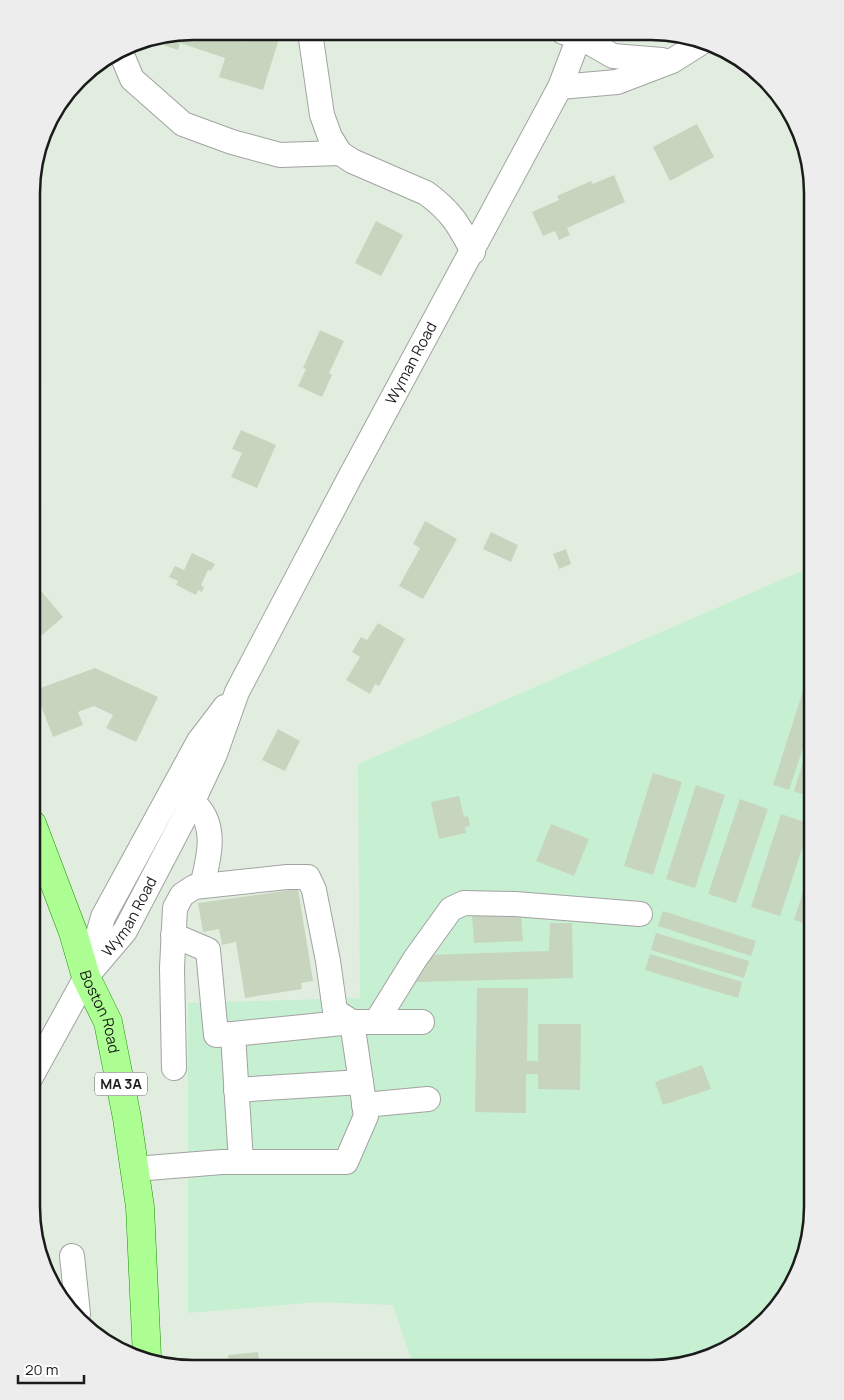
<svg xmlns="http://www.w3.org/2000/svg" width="844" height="1400" font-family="Manrope,sans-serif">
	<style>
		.farmland { fill: #c7efd2 }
		.building { fill: #c7d5bf }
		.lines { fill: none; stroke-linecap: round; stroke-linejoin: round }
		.minor-casing { stroke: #a2a2a2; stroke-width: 26 }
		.major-casing { stroke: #149200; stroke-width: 29 }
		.minor { stroke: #fff; stroke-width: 24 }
		.major { stroke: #adff93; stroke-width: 28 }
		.labels { text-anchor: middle; stroke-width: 4; stroke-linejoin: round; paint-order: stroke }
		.shield { fill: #fff; stroke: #5f5f5f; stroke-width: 1 }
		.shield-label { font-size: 14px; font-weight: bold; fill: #1b1b1b }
		.street-label { font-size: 15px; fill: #1b1b1b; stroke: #fff }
		.rim { fill: none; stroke: #1b1b1b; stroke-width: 2.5 }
	</style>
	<rect width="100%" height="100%" fill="#e1eedf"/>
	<!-- farmland -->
	<path class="farmland" d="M813,566L812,1218L804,1259L780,1305L713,1357L651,1369L414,1368L393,1305L318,1302L188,1313V1003L360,998L358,764Z"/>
	<!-- building -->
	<path class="building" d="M193,31H213L246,42L249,31H254L279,39L263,90L219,77L225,58L180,43L178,50L148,40Z
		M697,124L714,157L670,181L653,147Z
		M614,175L625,202L567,228L570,235L559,240L555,231L543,236L532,212L559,200L557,196L591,181L593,184Z
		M376,221L403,235L381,276L355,263Z
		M320,330L344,341L329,373L332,375L322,397L298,386L306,369L303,368Z
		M241,430L276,445L257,488L231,477L242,453L232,449Z
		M425,521L457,539L423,599L399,586L420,548L413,544Z
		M491,532L518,545L511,562L483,549Z
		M566,549L571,564L559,569L553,554Z
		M192,553L215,564L211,571L208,570L201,585L204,587L202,592L198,590L196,595L176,585L178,581L169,577L175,566L184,570Z
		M32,580L63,617L41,636L32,625Z
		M378,623L405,639L379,686L375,684L370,694L346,680L360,657L352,652L361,637L367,640Z
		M95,668L158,697L136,742L106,728L113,715L94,706L78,712L83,725L53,737L35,690Z
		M803,691L813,694V718L789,790L773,785Z
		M278,729L300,741L285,771L262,760Z
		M812,733L813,789L810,797L794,791Z
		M653,773L682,782L653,875L624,866Z
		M696,785L725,795L695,888L666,879Z
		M459,796L464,817L468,816L470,826L465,827L466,833L439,839L431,802Z
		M740,799L768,809L736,903L708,894Z
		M781,814L810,824L780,916L751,907Z
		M551,824L589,839L574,876L536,861Z
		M812,864H813L812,926L794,920Z
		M298,889L313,981L301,983L302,989L245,998L236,942L222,945L219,929L203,932L198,903Z
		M663,911L756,941L751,956L658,926Z
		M521,912L523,941L474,943L472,915Z
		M550,923H572L573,978L417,982V967L427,955L549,951Z
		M656,933L749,961L744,978L651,950Z
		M650,954L742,982L738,998L645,970Z
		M477,988H528L527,1061H538V1024H581L580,1090L538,1089V1074H526V1113L475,1112Z
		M702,1065L711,1089L663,1105L655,1082Z
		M258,1352L260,1368H229L228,1355Z"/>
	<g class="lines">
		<!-- minor casing -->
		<g class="minor-casing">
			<g id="minor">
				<path d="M310,32L322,115L330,137L340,153L352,161L426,193C451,211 459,225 473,252"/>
				<path d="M563,32L580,37L613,56L662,60"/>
				<path d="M120,50L132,79L183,124L232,142L280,155L340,153"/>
				<path d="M560,87L617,82L672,61L699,44"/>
				<path d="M180,796C186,799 193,802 197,806C218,828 208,861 202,886"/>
				<path d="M173,935L208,950L216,1035L233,1034"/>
				<path d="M88,970L103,917L199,741L225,707"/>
				<path d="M376,1022L415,959L451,909L464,903L515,904L640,914"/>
				<path id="s1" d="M31,1077L86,977L125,931L192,803L215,754L237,692L350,477L560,87L581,32"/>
				<path d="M236,1090L361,1082"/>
				<path d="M364,1105L428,1099"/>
				<path d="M241,1162L233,1034L352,1022H422"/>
				<path d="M135,1169L222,1162H346L366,1116L352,1022L335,1011L328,961L314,890L308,877H287L194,887L182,895L175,908L172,968L174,1068"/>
				<path d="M72,1256L78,1314"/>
			</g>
		</g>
		<!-- major casing -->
		<g class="major-casing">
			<g id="major">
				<path id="s2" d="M32,824L73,932L86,977L108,1022L127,1118L140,1207L147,1357"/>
			</g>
		</g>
		<!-- minor -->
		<use href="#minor" class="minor"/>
		<!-- major -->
		<use href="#major" class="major"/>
	</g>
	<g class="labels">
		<!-- shield labels -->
		<rect class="shield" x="95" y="1072.5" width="52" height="23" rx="4"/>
		<g class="shield-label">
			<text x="121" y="1089">MA 3A</text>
		</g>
		<!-- street labels -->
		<g class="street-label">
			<text dy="5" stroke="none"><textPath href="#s1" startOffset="811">Wyman Road</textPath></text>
			<text dy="5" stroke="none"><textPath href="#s1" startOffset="189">Wyman Road</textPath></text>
			<text dy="5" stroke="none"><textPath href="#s2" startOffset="200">Boston Road</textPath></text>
		</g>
	</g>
	<!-- crop -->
	<path d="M0 0H844V1400H0ZM193 40H651A153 153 0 0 1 804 193V1207A153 153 0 0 1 651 1360H193A153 153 0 0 1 40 1207V193A153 153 0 0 1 193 40Z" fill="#ededed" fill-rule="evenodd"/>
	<path class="rim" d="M193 40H651A153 153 0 0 1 804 193V1207A153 153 0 0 1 651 1360H193A153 153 0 0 1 40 1207V193A153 153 0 0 1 193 40Z"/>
	<!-- scale -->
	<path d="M18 1375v8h66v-8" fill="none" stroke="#1b1b1b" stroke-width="2.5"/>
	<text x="25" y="1375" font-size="15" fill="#1b1b1b" stroke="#ffffff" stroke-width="4" paint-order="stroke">20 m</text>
</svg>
